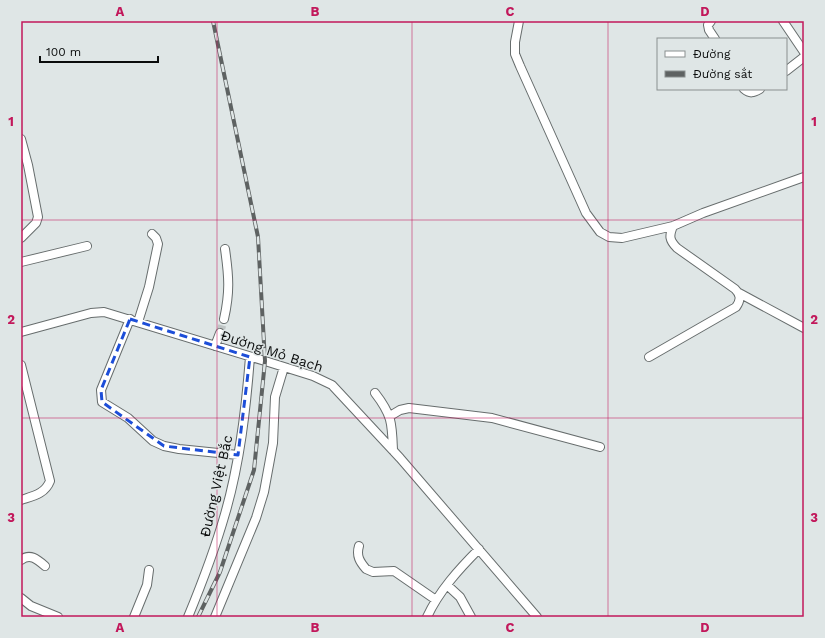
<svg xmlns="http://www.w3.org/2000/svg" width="825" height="638" font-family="'Work Sans',sans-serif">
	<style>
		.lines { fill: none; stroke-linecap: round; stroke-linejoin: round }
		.minor-tunnel { stroke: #bfc5c5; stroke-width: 8; stroke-dasharray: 8 4; stroke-linecap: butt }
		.minor-casing { stroke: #676d6d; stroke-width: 10 }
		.minor { stroke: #fff; stroke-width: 8 }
		.rail-casing { stroke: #5e6262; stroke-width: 4 }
		.rail { stroke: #dfe6e6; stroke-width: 2.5; stroke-dasharray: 8; stroke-linecap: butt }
		.marked { fill: none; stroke: #1d4ed8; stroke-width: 3; stroke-dasharray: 8 5; stroke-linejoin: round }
		.grid { fill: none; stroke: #c2185b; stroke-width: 1; stroke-opacity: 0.55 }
		.labels { text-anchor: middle; stroke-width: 3; stroke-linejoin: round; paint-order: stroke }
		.street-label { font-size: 14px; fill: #0a0c0c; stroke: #dfe6e6 }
		.neatline { fill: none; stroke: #c2185b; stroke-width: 1.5 }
		.grid-label { font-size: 13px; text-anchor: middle; font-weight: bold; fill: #c2185b }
	</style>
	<rect width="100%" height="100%" fill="#dfe6e6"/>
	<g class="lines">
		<!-- minor-tunnel -->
		<path class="minor-tunnel" d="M220,333L224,319"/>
		<!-- minor casing -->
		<g class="minor-casing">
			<path id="minor" d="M519,21L515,42V54L520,66L586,213L600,232L609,237L622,238L673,226L703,213L804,177
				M711,21L708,25L709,30L715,39
				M783,21L804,52
				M786,71L804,57
				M744,89C750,94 753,93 760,89
				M21,139L28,165L38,217L36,223L21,238
				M21,262L87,246
				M739,293L804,328
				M130,319L101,390L102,402L128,418L153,441L164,446L179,449L238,455
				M224,319C230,292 229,277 225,249
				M138,322L149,287L158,244L156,238L152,234
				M21,332L91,313L104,312L265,361L313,376L332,385L400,458L537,617
				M215,346L220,333
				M649,357L736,307C741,300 741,295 735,289L677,248C669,240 669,236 673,226
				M21,365L50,481C45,494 33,496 21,500
				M375,393C392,415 392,423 393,450
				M390,416L400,410L409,408L492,418L600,447
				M359,546C356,556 360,562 366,569L373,572L394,571L436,600
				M21,560C30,553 37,559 45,566
				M447,585L460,597L471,617
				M21,598L31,606L58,617
				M134,617L147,585L149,570
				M188,617C202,583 215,549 225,514C240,463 246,409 250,357
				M215,617L256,518L264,492L273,443L275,397L284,367
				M427,617C439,591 459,569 479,549"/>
		</g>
		<!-- minor -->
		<use href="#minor" class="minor"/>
		<!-- rail casing -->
		<g class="rail-casing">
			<path id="rail" d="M198,617L220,572L254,470L265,361L258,237L213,21"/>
		</g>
		<!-- rail -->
		<use href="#rail" class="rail"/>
	</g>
	<!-- marked area -->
	<path class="marked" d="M130,319L250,357L238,455L164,446L102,402L101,390Z"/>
	<!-- grid -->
	<path class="grid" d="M217,21V617M412,21V617M608,21V617M21,220H804M21,418H804"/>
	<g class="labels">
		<!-- street labels -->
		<g class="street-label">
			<text transform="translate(272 351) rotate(18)" y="5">Đường Mỏ Bạch</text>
			<text transform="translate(216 486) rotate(-77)" y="5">Đường Việt Bắc</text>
		</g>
	</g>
	<!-- border -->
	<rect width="825" height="638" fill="none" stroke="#dfe6e6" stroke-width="44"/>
	<!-- legend -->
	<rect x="657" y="38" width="130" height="52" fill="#dfe6e6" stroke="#8a8f8f"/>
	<rect x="665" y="51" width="20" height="6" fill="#ffffff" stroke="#8a8f8f"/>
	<text x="693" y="58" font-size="12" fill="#0a0c0c">Đường</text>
	<rect x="665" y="71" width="20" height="6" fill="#5e6262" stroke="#8a8f8f"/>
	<text x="693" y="78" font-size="12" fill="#0a0c0c">Đường sắt</text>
	<!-- scale -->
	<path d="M40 56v6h118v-6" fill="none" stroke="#0a0c0c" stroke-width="2"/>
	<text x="46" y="56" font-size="12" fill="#0a0c0c" stroke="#dfe6e6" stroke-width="3" paint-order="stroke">100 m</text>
	<rect x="22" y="22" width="781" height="594" class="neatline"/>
	<g class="grid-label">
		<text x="120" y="16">A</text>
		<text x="315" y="16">B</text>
		<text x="510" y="16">C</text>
		<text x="705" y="16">D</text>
		<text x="11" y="126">1</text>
		<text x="814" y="126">1</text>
		<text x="11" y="324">2</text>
		<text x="814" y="324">2</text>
		<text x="11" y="522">3</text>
		<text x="814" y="522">3</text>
		<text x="120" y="632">A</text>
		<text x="315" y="632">B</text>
		<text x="510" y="632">C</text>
		<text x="705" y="632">D</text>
	</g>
</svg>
